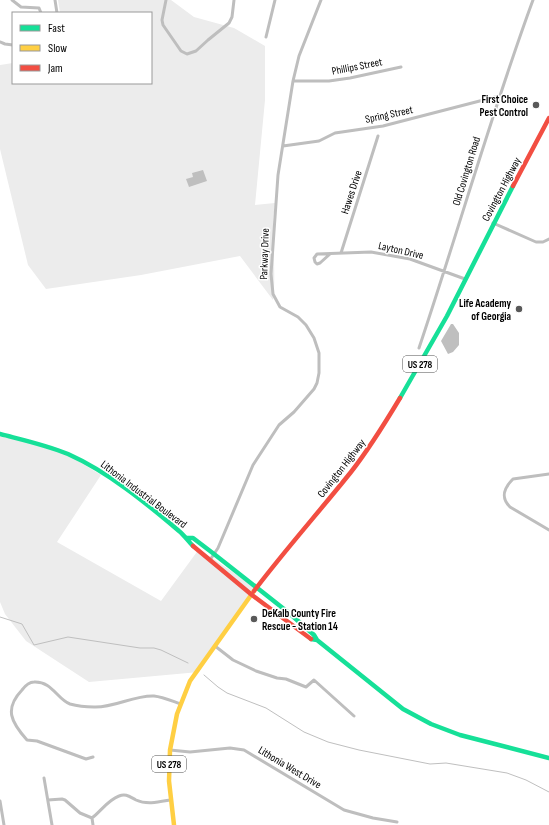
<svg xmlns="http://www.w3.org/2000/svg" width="549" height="825" font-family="'Sofia Sans Condensed',sans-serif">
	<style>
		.green { fill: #ececec }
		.water { fill: #bfbfbf }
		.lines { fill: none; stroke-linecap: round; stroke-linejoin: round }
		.stream { stroke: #bfbfbf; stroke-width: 1 }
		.street { stroke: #bebebe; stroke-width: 3 }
		.fast { stroke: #16e098; stroke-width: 4.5 }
		.slow { stroke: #ffcf43; stroke-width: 4.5 }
		.jam { stroke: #f24e42; stroke-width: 4.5 }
		.poi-dot { fill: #595959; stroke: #fff; stroke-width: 1.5 }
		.labels { text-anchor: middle; stroke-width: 3; stroke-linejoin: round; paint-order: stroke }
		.shield { fill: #fff; stroke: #4c4c4c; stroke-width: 1 }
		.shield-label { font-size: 10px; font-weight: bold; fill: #000 }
		.street-label { font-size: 11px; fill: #000; stroke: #fff }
		.poi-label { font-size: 11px; font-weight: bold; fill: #000; stroke: #fff; text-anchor: end }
	</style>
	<rect width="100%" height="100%" fill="#fff"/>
	<!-- green -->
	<path class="green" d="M58,0H171L194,17L234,28L265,46V100L255,205L275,203C270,235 277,267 273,300L240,256L141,275L46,289L28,265L0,149V65L13,63V83H151V13H60Z
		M0,435L65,453L101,475L57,542L161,601L199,549L256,588L222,634L199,672L89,682L26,641L5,614L0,602Z"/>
	<!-- water -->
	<path class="water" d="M203,170L207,181L189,187L186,179L193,177L192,173Z
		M451,324H453L459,333V345L453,352L448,354L441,341Z"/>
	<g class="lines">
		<!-- stream -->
		<path class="stream" d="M0,617L22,624L34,645L68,637L140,648H154L161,650L188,663
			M204,675L218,687L227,693L266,708L304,732L328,742L359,750L430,764L446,763L507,773L526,780L549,792"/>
		<!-- street -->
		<path class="street" d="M12,0L21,7L39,8L41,13
			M55,0L57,13
			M166,0L162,20L163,25L181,51L187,54L196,51L208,40L229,23L232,17L234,0
			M266,37L275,0
			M0,42L5,44L13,45
			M293,81H329L350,78L401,67
			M283,146L319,141L335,133L383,126L499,96
			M493,223L536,242H543L549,239
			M341,253L378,136
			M330,254L320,263L317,264L315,262L314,258L317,254L371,252L410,259L465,279
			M419,348C458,232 491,114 533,0
			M549,474L513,479C504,488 500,497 510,507L549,530
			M210,560L218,548L253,465L279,425L294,412L314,389L317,383L319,373V353L314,338L306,325L298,317L280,307L273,294L271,274L278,175L293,81L299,56L321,0
			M215,646L233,660L256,671L277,678L286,679L306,687L314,680L354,716
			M170,750L190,752L230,748L244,750L344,810L373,818L397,822
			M93,757L86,759L37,741L27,740C11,722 4,709 22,690C25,686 30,682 34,682C52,681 57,699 70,704C77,706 87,707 94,707C114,708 134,695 154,696C163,697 172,701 181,704
			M44,778L52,825
			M48,800L62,799L65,800L80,813L92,818C101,811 108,800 119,796C126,793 130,797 136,800C147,805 159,802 170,800
			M0,801L4,825
			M92,818L93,825"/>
		<!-- fast -->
		<path class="fast" d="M400,398L447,316L513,186
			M0,434C23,440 46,445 68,454C108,472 145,502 179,531C184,535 188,541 193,546
			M187,538H193L214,554L289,613L314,635L317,640
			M311,639L317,640L403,709L431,724L460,735L549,758"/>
		<!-- slow -->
		<path class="slow" d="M174,825L169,781L170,750L177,714L190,681L254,591"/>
		<!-- jam -->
		<path class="jam" d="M513,186L549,118
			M193,546L252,595L311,639
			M254,591C285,550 319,512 351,472C369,449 385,423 400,398"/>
	</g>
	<!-- markers -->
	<g class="poi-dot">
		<circle cx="536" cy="105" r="4"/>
		<circle cx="519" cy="309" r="4"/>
		<circle cx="254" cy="619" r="4"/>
	</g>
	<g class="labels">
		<!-- shield labels -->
		<g class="shield">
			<rect x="403" y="356" width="34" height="16" rx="3"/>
			<rect x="152" y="756" width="34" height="16" rx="3"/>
		</g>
		<g class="shield-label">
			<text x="420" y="368">US 278</text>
			<text x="169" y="768">US 278</text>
		</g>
		<!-- street labels -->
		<g class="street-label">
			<text transform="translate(357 66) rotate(-11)" y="4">Phillips Street</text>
			<text transform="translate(389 114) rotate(-12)" y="4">Spring Street</text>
			<text transform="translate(466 171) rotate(-73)" y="4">Old Covington Road</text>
			<text transform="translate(501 189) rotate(-62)" y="4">Covington Highway</text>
			<text transform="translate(351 192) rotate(-72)" y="4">Hawes Drive</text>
			<text transform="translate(401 250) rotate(13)" y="4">Layton Drive</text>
			<text transform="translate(264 254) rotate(-88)" y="4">Parkway Drive</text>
			<text transform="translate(341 468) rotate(-52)" y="4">Covington Highway</text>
			<text transform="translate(144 494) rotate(37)" y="4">Lithonia Industrial Boulevard</text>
			<text transform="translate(290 767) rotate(31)" y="4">Lithonia West Drive</text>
		</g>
		<!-- poi labels -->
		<g class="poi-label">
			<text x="528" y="103">First Choice<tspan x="528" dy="13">Pest Control</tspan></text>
			<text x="511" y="307">Life Academy<tspan x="511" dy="13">of Georgia</tspan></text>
			<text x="262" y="617" text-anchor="start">DeKalb County Fire<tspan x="262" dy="13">Rescue - Station 14</tspan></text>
		</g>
	</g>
	<!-- legend -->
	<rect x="12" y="12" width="140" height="72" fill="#ffffff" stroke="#999999"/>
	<rect x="20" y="25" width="20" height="6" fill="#16e098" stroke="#999999"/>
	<text x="48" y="32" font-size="12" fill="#000000">Fast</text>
	<rect x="20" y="45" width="20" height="6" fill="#ffcf43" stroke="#999999"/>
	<text x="48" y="52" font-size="12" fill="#000000">Slow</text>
	<rect x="20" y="65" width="20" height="6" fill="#f24e42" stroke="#999999"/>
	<text x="48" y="72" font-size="12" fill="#000000">Jam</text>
</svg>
